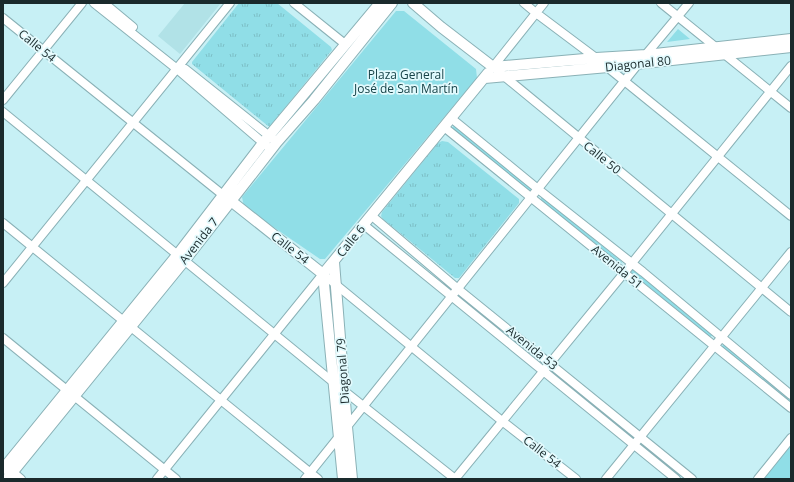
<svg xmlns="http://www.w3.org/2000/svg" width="794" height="482" font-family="'Open Sans',sans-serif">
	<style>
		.built { fill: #b1e2e7 }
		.grass { fill: url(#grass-tufts) }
		.park { fill: #90dee7 }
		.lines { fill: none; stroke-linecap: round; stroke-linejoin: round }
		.minor-casing { stroke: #8ab1b6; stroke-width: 10 }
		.major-casing { stroke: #8ab1b6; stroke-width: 12 }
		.minor { stroke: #fff; stroke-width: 8 }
		.major { stroke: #fff; stroke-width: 10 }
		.labels { text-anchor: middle; stroke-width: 3.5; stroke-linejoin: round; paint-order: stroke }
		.street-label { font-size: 12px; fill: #1a2a2c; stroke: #e2fafd }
		.park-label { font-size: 12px; fill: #184449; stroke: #e2fafd }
	</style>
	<defs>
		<pattern id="grass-tufts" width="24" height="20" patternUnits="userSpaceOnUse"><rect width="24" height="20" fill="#90dee7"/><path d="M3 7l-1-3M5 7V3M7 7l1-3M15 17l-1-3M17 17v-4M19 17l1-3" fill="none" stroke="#7cbfc6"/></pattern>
	</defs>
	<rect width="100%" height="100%" fill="#c7f0f5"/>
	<!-- built -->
	<path class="built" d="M185,3H221L180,54L158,36Z"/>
	<!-- grass -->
	<path class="grass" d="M239,3H277L331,47L332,50L270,126H268L192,64V62Z
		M442,141L448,142L519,199V203L459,278H455L383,219L381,216L382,212L438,143Z"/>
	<!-- park -->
	<path class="park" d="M396,11H404L476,69L477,78L325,259H320L244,207L242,197Z
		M678,29L690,39L667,42Z
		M454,125L534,191L532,193L452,128Z
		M542,197L622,262L620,265L540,200Z
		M633,269L713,335L710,337L631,272Z
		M724,344L791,399V404L721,347Z
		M791,444V479H763Z"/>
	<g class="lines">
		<!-- minor casing -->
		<g class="minor-casing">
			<path id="minor" d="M94,3L177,69L268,147
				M104,3L133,27
				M294,3L345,44
				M524,3L536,13L596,58L791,216
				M544,3L493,67L791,312
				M661,3L791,108
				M3,18L223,195
				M185,69L273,139
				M3,100L82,3
				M3,112L333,382L455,479
				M451,118L538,189L643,272L791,395
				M444,127L791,408
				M372,216L458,289L692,479
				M3,223L318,479
				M364,225L676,479
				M3,283L230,3
				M3,338L176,479
				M8,468L21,479
				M157,479L323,274L502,421L576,479
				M305,479L638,64L689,3
				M455,479L624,273L791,66
				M606,479L791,252
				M758,479L791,438"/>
		</g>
		<!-- major casing -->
		<g class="major-casing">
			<path id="major" d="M413,3L441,27L493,67
				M493,67L596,58L646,55L791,39
				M485,78L608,67L791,47
				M226,197L323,274
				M334,262L347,427L352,479
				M323,274L488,73
				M323,274L343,479
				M3,469L178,254L263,143L380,3
				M7,479L185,260L277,142L314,100L392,3"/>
		</g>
		<!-- minor -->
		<use href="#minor" class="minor"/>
		<!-- major -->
		<use href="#major" class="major"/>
	</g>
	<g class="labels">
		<!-- street labels -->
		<g class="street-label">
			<text transform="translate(37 46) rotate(39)" y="4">Calle 54</text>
			<text transform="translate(638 64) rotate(-6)" y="4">Diagonal 80</text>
			<text transform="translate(602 158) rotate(39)" y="4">Calle 50</text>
			<text transform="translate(199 241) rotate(-52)" y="4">Avenida 7</text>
			<text transform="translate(351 241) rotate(-51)" y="4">Calle 6</text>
			<text transform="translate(290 248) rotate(38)" y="4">Calle 54</text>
			<text transform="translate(617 267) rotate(39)" y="4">Avenida 51</text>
			<text transform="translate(532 348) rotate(39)" y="4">Avenida 53</text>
			<text transform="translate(343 371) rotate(-94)" y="4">Diagonal 79</text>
			<text transform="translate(542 452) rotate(38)" y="4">Calle 54</text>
		</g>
		<!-- park labels -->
		<g class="park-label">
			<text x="406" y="79">Plaza General<tspan x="406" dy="14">José de San Martín</tspan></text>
		</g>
	</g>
	<!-- border -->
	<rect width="794" height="482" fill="none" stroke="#1a2a2c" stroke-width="8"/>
</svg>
